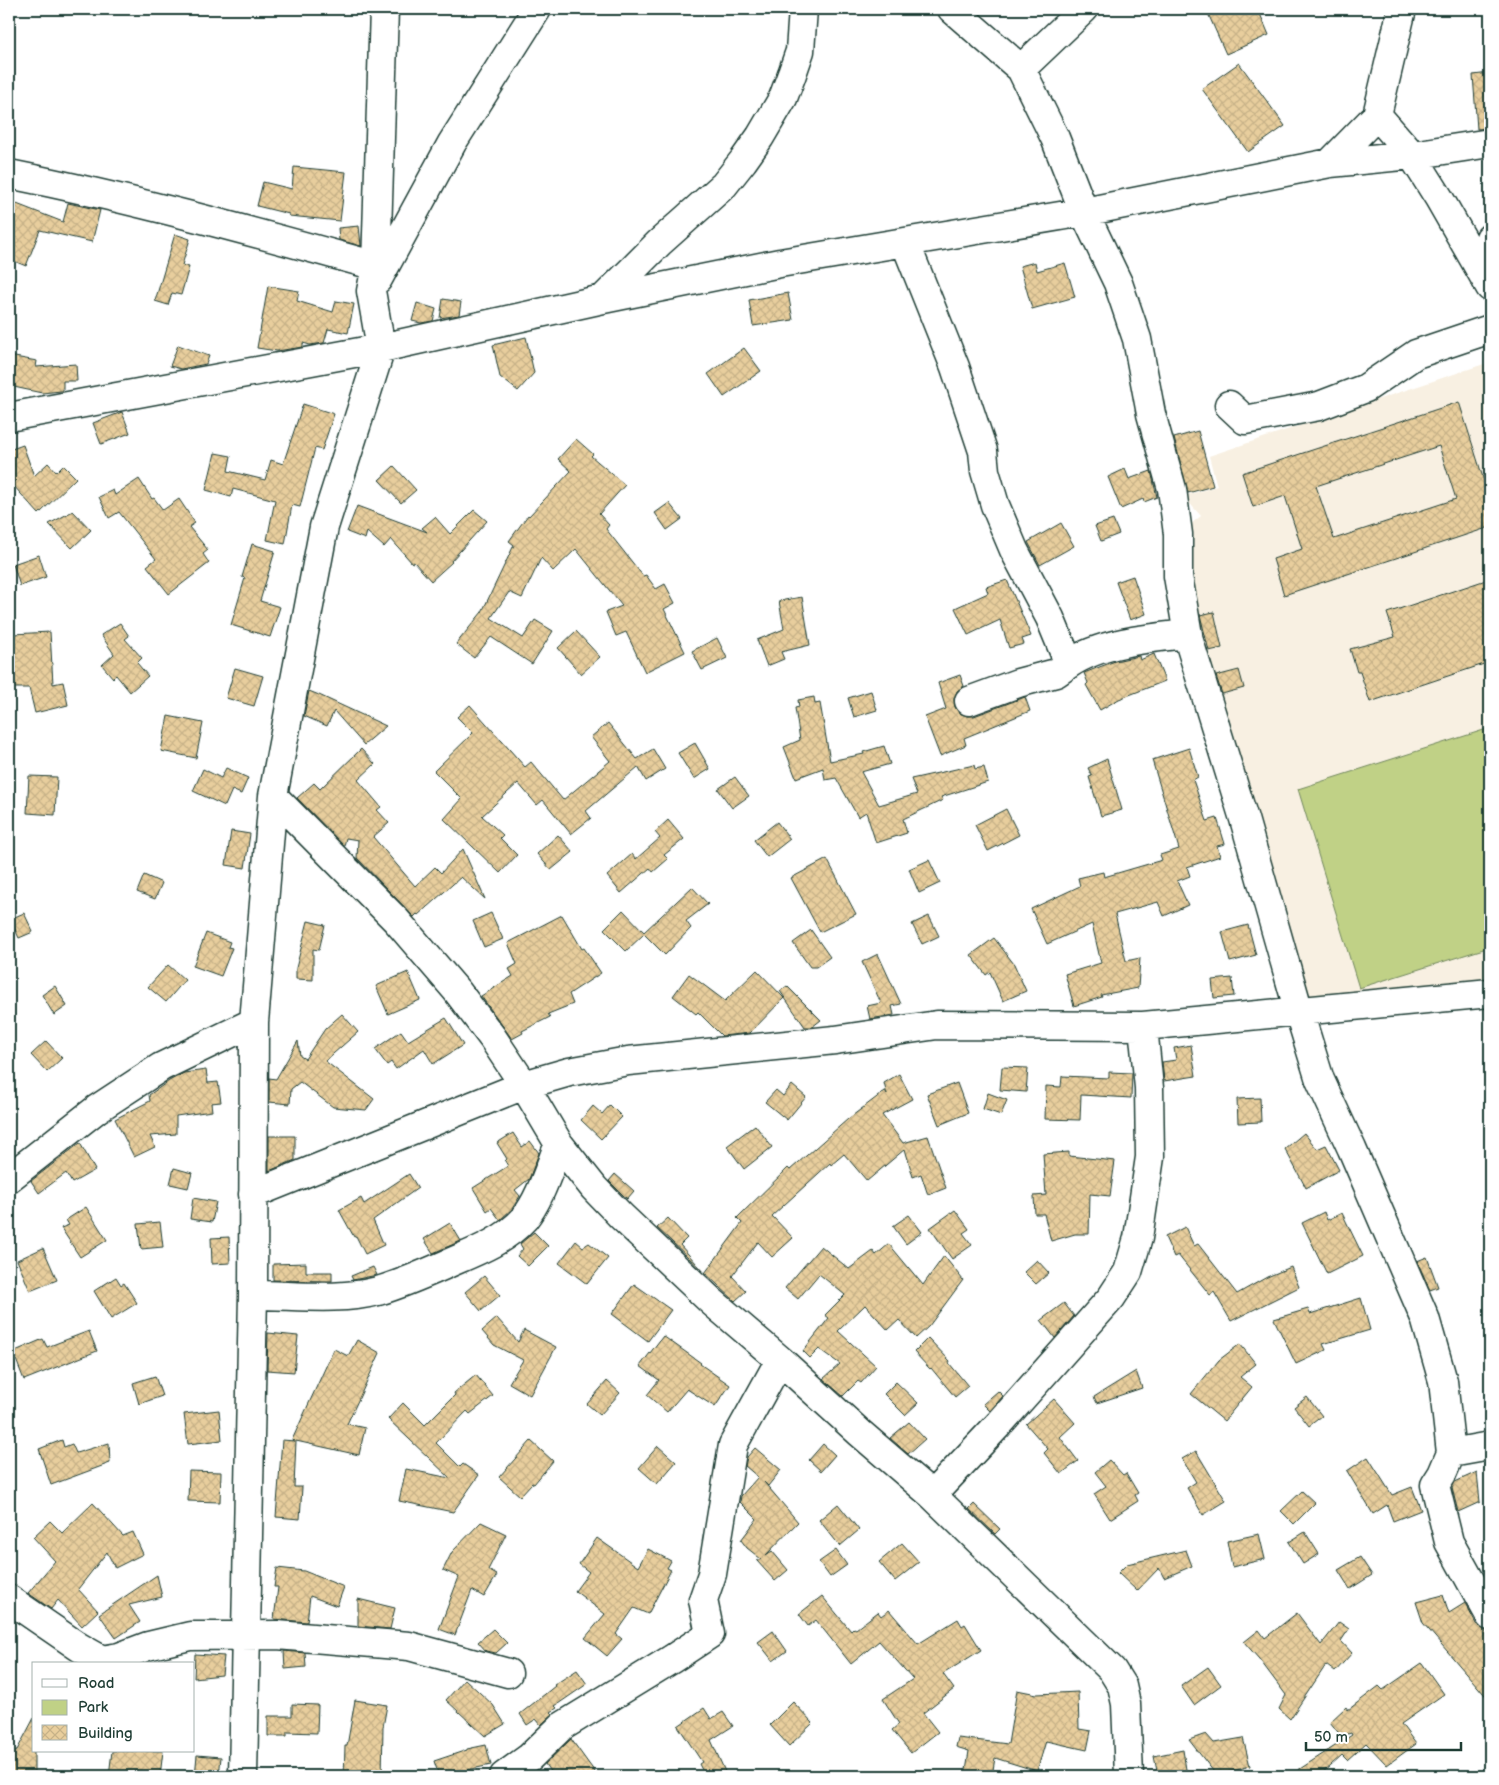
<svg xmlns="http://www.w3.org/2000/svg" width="1499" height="1785" font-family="'Balsamiq Sans',sans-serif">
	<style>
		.built { fill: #f8f0e2 }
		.green { fill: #c0d186; stroke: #70875d }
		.building { fill: url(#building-cross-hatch); stroke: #1f3d34; fill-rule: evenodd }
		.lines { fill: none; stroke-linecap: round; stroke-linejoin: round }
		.minor-casing { stroke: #1f3d34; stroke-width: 31 }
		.minor { stroke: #fff; stroke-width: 28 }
	</style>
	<defs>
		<pattern id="building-cross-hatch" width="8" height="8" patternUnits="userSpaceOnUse" patternTransform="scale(1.25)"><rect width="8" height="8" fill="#e8ce9d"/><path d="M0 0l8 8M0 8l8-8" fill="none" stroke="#c7b288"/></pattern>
	</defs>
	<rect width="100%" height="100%" fill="#fff"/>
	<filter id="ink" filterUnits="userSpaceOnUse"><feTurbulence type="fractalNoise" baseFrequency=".02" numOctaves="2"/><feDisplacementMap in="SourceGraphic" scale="10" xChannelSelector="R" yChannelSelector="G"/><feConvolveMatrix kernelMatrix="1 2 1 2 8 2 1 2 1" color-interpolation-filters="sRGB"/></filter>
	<g filter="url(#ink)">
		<!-- built -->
		<path class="built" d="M1490,362V993L1299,1012L1188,634L1178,534L1201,516L1183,496L1217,486L1209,456Z"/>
		<!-- green -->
		<path class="green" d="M1490,728V947L1359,988L1298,789Z"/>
		<!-- building -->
		<path class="building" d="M1206,9H1258L1269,35L1226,54Z
			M1239,63L1285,126L1248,152L1202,89Z
			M1490,73V128L1477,129L1473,75Z
			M294,167L346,172L340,221L289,216V214L257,206L263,182L292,189Z
			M9,201L63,222L68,203L100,210L92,242L40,230L26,266L9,259Z
			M359,226L361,246L339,240L338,228Z
			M175,234L190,239L182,265L189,267L181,295L172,293L168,305L155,301Z
			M1035,262L1037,271L1065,263L1075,297L1032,309L1020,266Z
			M268,286L299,291L297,301L333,312L336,301L354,304L348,333L328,329L324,343L310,345L303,343V347L277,351L257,348Z
			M788,293L793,320L753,326L749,300Z
			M443,299L461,302L459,315L440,318Z
			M417,303L436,309L433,321L421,323L412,321Z
			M526,337L534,373L518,391L500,377L493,345Z
			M178,345L209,356L206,364L181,369L170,366Z
			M744,348L761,371L724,397L708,374Z
			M9,356L37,361L36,367L76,364L77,381H63V391H61L42,393L9,386Z
			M1459,402L1490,500V527L1284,595L1273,559L1302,549L1285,496L1253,507L1242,473ZM1439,446L1456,499L1334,539L1316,486Z
			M303,404L334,414L322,450L315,448L300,507L292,505L285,544L267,540L275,500L233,489L231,497L206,490L215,453L231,456L228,471L265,480L271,460L283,464Z
			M122,412L130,433L101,444L93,423Z
			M1198,431L1213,486L1188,493L1174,438Z
			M576,439L593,454L591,456L625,485L599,514L609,525L606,529L643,576L646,575L656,589L665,584L675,603L664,609L685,652L645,672L626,632L616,636L606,612L622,606L576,549L553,571L541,558L522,598L509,592L491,618L523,638L535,620L553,631L532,664L491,637L474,658L456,644L482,612L514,545L509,541L528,515L529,516L571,471L558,459Z
			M23,445L34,476L48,463L56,472L63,465L76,478L39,514L12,484L14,482L9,466V450Z
			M394,466L416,490L401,503L379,480Z
			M1125,469L1129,479L1151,471L1157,497L1144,502L1143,499L1121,509L1108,477Z
			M139,479L152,499L154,498L163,510L179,499L195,523L189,527L208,550L203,554L209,563L169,594L147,566L156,559L119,512L109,518L99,497L113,490L115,495Z
			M669,503L682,519L667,530L655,513Z
			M357,506L427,532L422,528L435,517L450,534L474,510L487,521L451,561L452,562L431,581L414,562L412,563L391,539L384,547L367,532L365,539L347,532Z
			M73,511L91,530L72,548L49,524Z
			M1113,520L1119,534L1101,541L1095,526Z
			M1061,523L1074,546L1040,565L1028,542Z
			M252,544L275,551L260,601L280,607L270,637L231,625L245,578L242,577Z
			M39,555L46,577L20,586L13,564Z
			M1133,576L1146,614L1130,620L1116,582Z
			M1007,580L1031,636L1022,639L1024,644L1009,648L1000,620L968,635L955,608L988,593L986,587Z
			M1486,580L1490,594V662L1370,702L1360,672H1357L1350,649L1395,637L1387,613Z
			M802,597L810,645L781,652L784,659L767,666L757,640L784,629L779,601Z
			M1214,612L1222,648L1209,651L1200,615Z
			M120,623L129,636L125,639L142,658L137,663L148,676L130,692L116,675L113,678L102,665L114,654L101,635Z
			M576,631L600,657L581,674L558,648Z
			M50,632L53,684L63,682L68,705L35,713L29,688H13L12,666H15L13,634Z
			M717,638L727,658L702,670L692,651Z
			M1154,654L1165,681L1119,699L1100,710L1086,685L1088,683L1084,673L1115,661L1139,656L1140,660Z
			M235,668L263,676L254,706L226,698Z
			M1239,670L1244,688L1222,694L1216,676Z
			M960,675L964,686L957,691L954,699L955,707L959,713L967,716H974L1025,697L1030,711L964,738L966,745L940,756L925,717L946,709L938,683Z
			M309,691L319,695L386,726L364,745L334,711L327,726L304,716Z
			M871,691L877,710L854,717L848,698Z
			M814,697L815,704L820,703L830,761L864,754L863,752L884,746L890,764L861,772L879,805L917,794L911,779L974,765L975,769L984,767L988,782L941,797L943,800L903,819L907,833L876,843L866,812L858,817L836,778L825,780L823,768L796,778L784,747L800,740L795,708L799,707L798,700Z
			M470,705L525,767L531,762L563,800L610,761L591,737L608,723L637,759L653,749L665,769L646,781L638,767L586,811L591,818L571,834L543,800L537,805L518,783L482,816L503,835L500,838L517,855L500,873L444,819L462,799L434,771L473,733L457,717Z
			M168,716L203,723L196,758L161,751Z
			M695,743L710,769L694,779L678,753Z
			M1189,748L1198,777L1193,780L1207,821L1217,818L1225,844L1217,846L1220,856L1187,867L1190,876L1177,881L1188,905L1164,916L1158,902L1115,914L1126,961L1140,958L1138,988L1101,995L1102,997L1074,1006L1065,974L1101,963L1092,924L1047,944L1031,909L1080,886L1078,878L1103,872L1104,877L1162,860L1160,855L1179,849L1152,760Z
			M361,749L375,764L358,780L381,807L377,810L389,823L373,837L415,886L435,867L441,873L463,849L485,899L461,877L418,915L417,914L414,917L357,858L358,840L346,838L344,846L297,798L314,783L320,789Z
			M1107,759L1122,810L1101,816L1089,777L1092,776L1088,768Z
			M226,768L248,778L241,794L232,790L225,806L193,791L203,769L221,778Z
			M29,776L57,777L55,815L27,813Z
			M735,777L749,796L732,808L718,789Z
			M1006,809L1019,835L988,851L975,825Z
			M668,820L684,839L664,855L668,859L653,872L650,868L621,893L607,876L632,854L636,859L660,838L655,832Z
			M777,822L790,839L767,857L754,840Z
			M231,831L250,834L245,868L226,865Z
			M558,835L573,852L551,870L537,854Z
			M827,859L856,914L820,932L791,878Z
			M929,860L940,883L919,893L909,869Z
			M144,875L162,883L155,899L137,892Z
			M692,887L708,904L686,921L691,928L665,955L644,934L626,951L604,929L623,910L644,932Z
			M24,913L33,932L19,938L10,919Z
			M491,913L503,939L484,947L473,921Z
			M562,915L582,949L584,948L601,973L569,994L573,1004L548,1014L550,1017L522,1031L523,1033L512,1039L481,996L513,976L509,969L517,964L508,943Z
			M929,916L939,936L922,944L912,924Z
			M308,921L325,925L319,950L313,949V980L296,979V968Z
			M1248,925L1256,955L1230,962L1222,932Z
			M811,930L830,957L816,967H810L793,943Z
			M206,933L230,942L228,947L232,948L221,976L193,966Z
			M994,938L1014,964L1026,991L1003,1001L990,972L986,975L971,955Z
			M878,954L901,1004L892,1006L894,1015L870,1019L867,1006L881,1003L862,962Z
			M168,965L185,980L166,1002L148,987Z
			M757,970L784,998L750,1033L722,1036L698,1012L696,1014L673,996L689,974L725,1001Z
			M408,972L420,1000L388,1014L376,986Z
			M1232,978L1234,996L1214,998L1212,980Z
			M55,986L67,1006L54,1015L42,995Z
			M787,986L821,1020L812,1027H805L780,991Z
			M342,1014L358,1032L325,1061L374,1099L366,1110L333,1107L300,1082L291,1089L290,1104L269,1102V1078L276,1079L298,1041L300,1056L305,1059L325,1029Z
			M446,1018L463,1045L433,1064L424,1049L396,1069L391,1062L387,1065L375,1049L401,1031L408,1041Z
			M46,1041L62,1058L47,1072L31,1055Z
			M1191,1045L1196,1076L1164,1081L1162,1062L1176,1060L1174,1048Z
			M1002,1067L1028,1068L1026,1092L1000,1090Z
			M206,1070L208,1083L218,1082L221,1102L211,1103L212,1111L176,1116V1134L150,1136L155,1147L134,1157L115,1119L150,1101L149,1095L169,1081L184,1073Z
			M1109,1072L1132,1073L1131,1098L1081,1095L1080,1120L1045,1119L1046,1086L1061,1087L1062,1076L1109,1078Z
			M899,1074L912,1099L882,1115L903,1143L928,1136L946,1188L928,1195L921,1174L913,1177L905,1149L867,1181L844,1154L831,1165L830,1163L772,1216L793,1238L772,1257L758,1242L732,1276L746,1291L735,1301L657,1228L668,1218L687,1238L680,1245L705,1273L742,1223L737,1218L788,1168L790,1170L848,1119L885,1091L887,1095L884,1083Z
			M957,1083L968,1113L939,1125L927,1094Z
			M792,1085L806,1097L787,1120L765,1102L776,1090L783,1096Z
			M988,1093L1007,1100L1001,1115L983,1109Z
			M1260,1098L1261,1122L1238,1123L1237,1099Z
			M610,1105L622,1117L601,1139L581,1120L593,1106L602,1114Z
			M755,1125L772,1147L744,1169L727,1146Z
			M513,1133L522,1147L530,1141L539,1153L529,1179L515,1190L520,1196L512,1209L500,1220L491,1208L487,1211L473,1188L508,1166L505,1161L507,1159L497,1143Z
			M1304,1133L1317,1149L1326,1145L1339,1170L1306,1188L1285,1149Z
			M269,1136H295V1160L269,1171Z
			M80,1143L95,1170L72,1183L66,1173L39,1193L31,1181Z
			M1069,1152V1156L1115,1161L1110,1196L1090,1194L1089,1234H1075L1051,1241L1044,1214H1035L1034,1196L1046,1195L1043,1154Z
			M174,1168L192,1173L188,1188L170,1184Z
			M409,1174L418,1188L373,1220L384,1245L365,1254L356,1236L354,1237L339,1210L361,1198L364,1204Z
			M615,1174L634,1191L627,1199L609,1181Z
			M193,1198L216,1202L212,1222L190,1219Z
			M86,1207L107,1240L80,1257L61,1228L69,1225L66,1220Z
			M955,1210L969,1229L963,1233L972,1245L952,1259L930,1228Z
			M1324,1212L1327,1220L1342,1213L1363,1256L1327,1274L1302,1223Z
			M909,1215L922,1232L906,1244L893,1226Z
			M160,1222L163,1247L141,1249L138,1224Z
			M450,1223L461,1241L433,1253L424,1239Z
			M1185,1227L1194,1246L1198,1244L1237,1294L1267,1277L1291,1267L1299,1287L1231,1321L1214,1292L1210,1295L1178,1255L1174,1257L1165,1237Z
			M534,1232L548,1246L528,1266L517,1256L523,1249L520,1244Z
			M229,1237L230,1263L212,1264L211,1238Z
			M576,1241L583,1247L589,1243L608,1258L587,1284L559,1263Z
			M889,1244L923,1285L944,1256L963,1280L929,1326L916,1338L899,1320L888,1330L865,1305L838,1331L876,1366L861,1383L858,1381L843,1396L823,1379L840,1364L819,1349L810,1358L803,1351L829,1318L825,1315L845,1295L819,1274L798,1299L785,1288L821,1246L849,1269L873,1251L876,1255Z
			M43,1248L57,1280L30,1291L17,1260Z
			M1427,1257L1438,1287L1430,1290L1417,1261Z
			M1037,1260L1049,1273L1036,1284L1024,1272Z
			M306,1263V1272H332V1281L273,1280V1264Z
			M373,1267L377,1275L353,1280L351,1276Z
			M484,1276L500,1295L481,1311L465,1292Z
			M116,1277L121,1285L124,1283L137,1303L111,1319L94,1291Z
			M634,1284L671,1310L648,1341L612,1314Z
			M1361,1298L1370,1330L1323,1344L1326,1350L1296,1364L1274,1319L1308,1309L1310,1314Z
			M1064,1303L1074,1316L1055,1338L1041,1320Z
			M497,1318L518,1342L524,1330L556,1347L530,1395L509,1383L523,1360L494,1345L482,1331Z
			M89,1331L97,1351L24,1380L13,1352L43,1339L47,1347Z
			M268,1333L298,1336L294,1372L267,1370Z
			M663,1336L701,1363L700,1364L730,1385L715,1407L687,1389L667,1412L647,1395L659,1380L640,1366Z
			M928,1338L950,1361L949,1363L968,1386L955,1397L931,1368L930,1369L914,1352Z
			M357,1340L380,1353L347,1424L365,1428L359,1455L296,1441L294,1487H302L300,1519L276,1517L282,1440L295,1441L292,1440L334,1349L348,1356Z
			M1240,1344L1256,1364L1240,1377L1252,1387L1224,1421L1191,1394L1219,1360Z
			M1136,1371L1142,1388L1097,1403L1094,1397Z
			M476,1375L493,1396L470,1414L467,1411L436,1443L460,1467L463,1464L479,1475L453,1512L399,1501L406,1469L450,1478L388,1419L403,1403L425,1425L455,1395L454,1393Z
			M155,1376L162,1396L139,1404L133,1383Z
			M607,1381L620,1393L600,1415L587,1404Z
			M896,1382L918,1403L905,1415L884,1394Z
			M998,1391L1003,1396L990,1411L983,1404Z
			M1307,1397L1322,1416L1309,1426L1294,1407Z
			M1054,1399L1075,1423L1060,1437L1078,1461L1061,1474L1044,1453L1048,1449L1026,1424Z
			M219,1410L222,1440L188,1444L184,1414Z
			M909,1422L925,1439L908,1454L890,1438Z
			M62,1440L64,1447L72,1444L76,1453L109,1443L110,1463L51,1485L39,1449Z
			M531,1441L553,1461L534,1484L532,1483L520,1496L499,1477Z
			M823,1444L835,1455L821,1471L809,1460Z
			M658,1446L676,1462L657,1484L639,1468Z
			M755,1448L781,1470L768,1486L764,1482L798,1522L766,1555L772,1551L788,1570L775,1581L757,1561L761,1559L747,1548L741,1540L757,1519L740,1502L741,1496L758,1477L745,1466L747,1457Z
			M1196,1451L1226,1501L1203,1515L1187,1488L1196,1482L1182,1459Z
			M1368,1457L1392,1495L1412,1487L1421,1510L1393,1521L1387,1505L1373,1514L1347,1471Z
			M1109,1460L1123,1475L1126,1473L1138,1493L1135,1495L1138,1501L1110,1519L1094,1494L1106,1486L1095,1472Z
			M189,1471L221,1472L220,1502L188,1501Z
			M1477,1472L1480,1502L1458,1512L1452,1488L1455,1482Z
			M1302,1491L1315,1503L1294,1524L1281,1511Z
			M93,1503L123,1536L133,1532L143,1554L115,1568L107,1552L78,1589L98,1611L82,1626L58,1600L51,1609L28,1593L55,1561L33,1537L50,1521L62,1533Z
			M838,1504L859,1530L840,1546L819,1520Z
			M974,1504L1000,1529L995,1534L969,1509Z
			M481,1522L506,1534L488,1570L497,1575L484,1597L472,1590L455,1635L439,1629L459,1577L443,1570L452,1552Z
			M1305,1532L1319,1554L1303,1564L1289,1542Z
			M1259,1534L1265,1559L1232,1567L1227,1541Z
			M597,1538L638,1567L648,1549L671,1561L667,1568L671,1570L648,1614L634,1608L616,1634L622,1639L607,1656L585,1638L605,1614L575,1591L589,1572L579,1564Z
			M902,1543L919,1562L895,1581L879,1562Z
			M836,1550L847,1565L830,1577L819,1562Z
			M1186,1550L1192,1566L1164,1578L1159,1568L1137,1591L1118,1573L1127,1564Z
			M1360,1557L1372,1575L1350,1589L1338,1570Z
			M277,1568L304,1571L344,1587L337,1606L310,1596L307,1622L274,1619L278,1587H274Z
			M157,1575L162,1597L129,1605L140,1622L116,1638L99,1614Z
			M1443,1595L1449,1613L1465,1603L1476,1624L1485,1630L1490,1641V1701L1423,1623L1416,1602Z
			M822,1596L851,1631L854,1628L856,1629L878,1612L881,1616L889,1610L918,1644L958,1619L962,1626L965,1624L981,1650L943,1674L954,1689L923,1713L938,1732L911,1753L892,1730L899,1724L883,1699L913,1679L879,1641L851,1664L816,1620L808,1626L799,1614Z
			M358,1599L395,1608L390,1629L358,1626Z
			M1297,1613L1321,1645L1339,1622L1349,1629L1341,1641L1352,1653L1335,1672L1326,1665L1290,1719L1279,1709L1286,1695L1259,1659L1244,1642L1259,1630L1265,1638Z
			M493,1629L507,1643L496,1653L486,1651L478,1642Z
			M773,1631L787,1651L773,1661L758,1642Z
			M284,1651L305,1653L306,1667L285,1669Z
			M195,1654L224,1656L222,1675L194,1678Z
			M1422,1663L1444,1694L1401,1724L1416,1744L1387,1765L1366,1743L1347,1760L1342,1755L1319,1776H1289L1352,1735L1351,1733L1341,1736L1330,1722L1346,1707L1348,1710L1379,1686L1383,1690Z
			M1208,1667L1221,1685L1194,1705L1181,1686Z
			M577,1670L587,1684L555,1706L557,1708L551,1712L553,1714L541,1725L536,1719L527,1725L520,1714L555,1686L554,1685Z
			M465,1679L493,1705L505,1724L485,1736L446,1700Z
			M1017,1690L1037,1694L1078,1692L1079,1729L1091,1731L1087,1750L1046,1741L1037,1771L995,1758L992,1776H965L969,1751L956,1747L958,1738L1008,1744Z
			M355,1700L387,1705L383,1727L382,1776H344L345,1746H347Z
			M793,1702L813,1723L789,1746L770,1725Z
			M292,1704L318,1705L317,1733L287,1732V1736H268V1716H292Z
			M704,1708L711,1719L723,1712L733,1726L711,1740L727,1776H705L699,1764L702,1762L678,1726Z
			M34,1718V1776H9V1749L16,1752Z
			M1206,1734L1214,1743L1243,1738L1250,1766L1217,1776L1189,1740Z
			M571,1739L589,1764L598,1776H553L545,1764Z
			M486,1745L491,1765L467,1770L469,1776H439L434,1761L467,1750V1749Z
			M1183,1750L1187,1776H1158L1154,1756Z
			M112,1751H163L160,1776H109Z
			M197,1755L221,1757L219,1776H195Z"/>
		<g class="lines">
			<!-- minor casing -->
			<g class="minor-casing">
				<path id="minor" d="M952,9L1021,69L1055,138L1084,212L1118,283L1137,339L1151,414L1172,489L1178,534V576L1189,641L1244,819L1299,1012L1320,1080L1352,1149L1425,1318L1443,1381L1451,1453L1442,1474L1435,1485L1449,1542L1490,1616
					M1021,69L1084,9
					M1377,115L1412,155L1439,198L1490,287
					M1330,163L1377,115L1402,9
					M9,174C133,199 254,232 376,266
					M905,242L955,367L983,451L985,471L995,505L1014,550L1050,618L1069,664L1056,673L1018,683L969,701
					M1486,278L1490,238
					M378,279L452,143L537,9
					M603,299L659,243L724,185L743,161L760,137L783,98L792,74L800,51L803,9
					M1229,405L1245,420L1319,406L1366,388L1416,354L1490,329
					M9,417L381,348L603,299L780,263L1084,212L1330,163L1412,155L1490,143
					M1069,664C1101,642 1150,638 1188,634
					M273,796L396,920L457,991L492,1037L524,1085L559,1144L594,1188L621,1216L711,1301L780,1360L860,1433L932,1495L1112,1670L1122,1686L1126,1704L1129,1776
					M9,1178L97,1109L161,1067L254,1022
					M253,1194L524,1085L569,1072L628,1061L835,1040L937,1025L1143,1026L1490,993
					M253,1295C294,1295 339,1301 378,1291C405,1283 431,1271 456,1260C480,1250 506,1239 524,1219C541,1198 549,1168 559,1144
					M1451,1453L1490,1446
					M932,1495L999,1424L1111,1298L1128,1272L1138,1238L1150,1157L1149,1088L1143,1026
					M9,1599L79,1647L102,1660L119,1657L148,1646L190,1636L277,1635L409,1646L508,1673
					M243,1776L253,1295L254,1022L273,796L324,527L381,348L371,291L376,266L384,9
					M504,1776L530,1757L561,1727L672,1659L710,1634L703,1600L712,1574L733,1445L780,1360"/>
			</g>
			<!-- minor -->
			<use href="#minor" class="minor"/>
		</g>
	</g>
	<!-- margin -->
	<rect width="1499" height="1785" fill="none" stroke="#fff" stroke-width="30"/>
	<rect x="15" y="15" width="1469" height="1755" fill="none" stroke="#1f3d34" stroke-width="2" filter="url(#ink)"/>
	<!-- legend -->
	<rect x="32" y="1662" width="162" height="90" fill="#ffffff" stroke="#a5b1ae"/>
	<rect x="42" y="1679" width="25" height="8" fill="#ffffff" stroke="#a5b1ae"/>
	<text x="78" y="1688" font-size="15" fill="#1f3d34">Road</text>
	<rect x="42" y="1700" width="25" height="15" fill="#c0d186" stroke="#a5b1ae"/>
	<text x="78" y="1712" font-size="15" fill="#1f3d34">Park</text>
	<rect x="42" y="1725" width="25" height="15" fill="url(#building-cross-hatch)" stroke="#a5b1ae"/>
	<text x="78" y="1738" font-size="15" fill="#1f3d34">Building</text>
	<!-- scale -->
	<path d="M1306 1742v8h155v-8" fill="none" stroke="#1f3d34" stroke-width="2.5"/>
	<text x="1314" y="1742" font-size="15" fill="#1f3d34" stroke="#ffffff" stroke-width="4" paint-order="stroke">50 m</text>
</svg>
